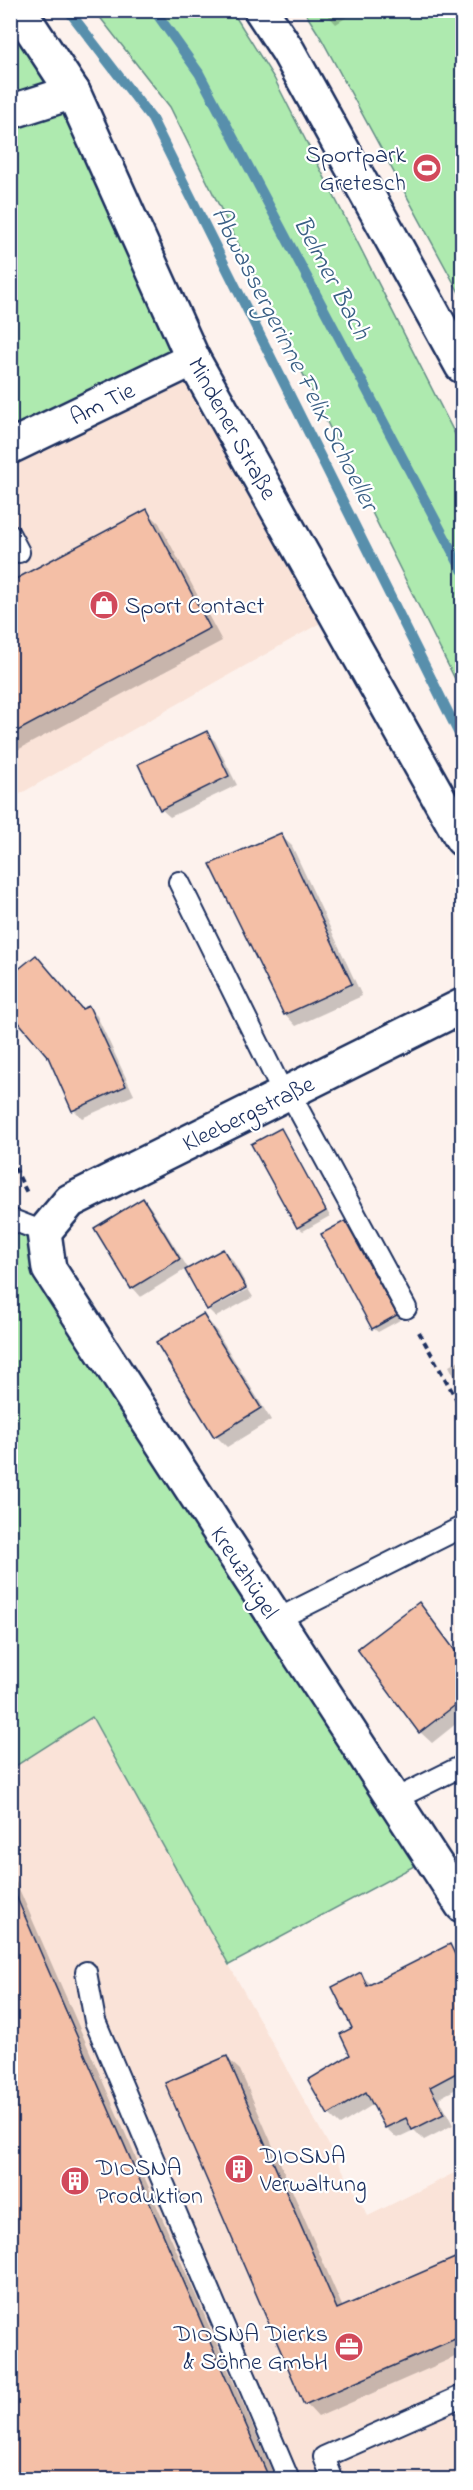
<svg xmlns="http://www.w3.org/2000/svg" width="473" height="2490" font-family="'Indie Flower',sans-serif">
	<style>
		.built { fill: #fae3d8 }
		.green { fill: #aeeaaf; stroke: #648c86; stroke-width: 1.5 }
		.shadow { fill: #0003 }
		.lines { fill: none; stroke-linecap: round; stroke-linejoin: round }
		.stream { stroke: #598fac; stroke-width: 10 }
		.building { fill: #f4bfa6; stroke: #1b2f5e; stroke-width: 1.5 }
		.service-casing { stroke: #1b2f5e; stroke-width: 24 }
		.minor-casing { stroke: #1b2f5e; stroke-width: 38 }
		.tertiary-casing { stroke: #1b2f5e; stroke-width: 38 }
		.secondary-casing { stroke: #1b2f5e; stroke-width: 38 }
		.path { stroke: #1b2f5e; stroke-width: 4; stroke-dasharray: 6 4.5; stroke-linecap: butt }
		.service { stroke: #fff; stroke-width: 20 }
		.minor { stroke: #fff; stroke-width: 33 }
		.tertiary { stroke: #fff; stroke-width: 33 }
		.secondary { stroke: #fff; stroke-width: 33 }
		.labels { text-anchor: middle; stroke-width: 4.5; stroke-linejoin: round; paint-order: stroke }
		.poi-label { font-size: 24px; fill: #1b2f5e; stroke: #fff; text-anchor: start }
		.street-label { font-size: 24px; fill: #1b2f5e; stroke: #fff }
		.water-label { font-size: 26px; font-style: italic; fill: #3a5f85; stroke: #fff }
	</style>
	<rect width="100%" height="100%" fill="#fdf2ed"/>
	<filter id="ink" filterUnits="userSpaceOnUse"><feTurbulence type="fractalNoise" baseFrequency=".0167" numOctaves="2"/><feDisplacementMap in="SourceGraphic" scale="12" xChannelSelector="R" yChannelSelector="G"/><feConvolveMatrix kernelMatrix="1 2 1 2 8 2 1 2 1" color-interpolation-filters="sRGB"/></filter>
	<g filter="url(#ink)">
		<!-- built -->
		<path class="built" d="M193,359L336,614L11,799V447Z
			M92,1717L368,2216L462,2169V2479L11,2480V1769Z"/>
		<!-- green -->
		<path class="green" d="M19,10L193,359L11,447L10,11Z
			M95,11H232L274,78L462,448V693L170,107Z
			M304,11H462V298L321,38Z
			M11,1219L44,1232L431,1857L229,1965L92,1717L11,1769Z"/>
		<!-- shadow -->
		<path class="shadow" d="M323,10H358L336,24Z
			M147,511L159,523L222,641L10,754V584Z
			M207,733L215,741L237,785L170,817L161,809Z
			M280,835L292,846L362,996L296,1026L285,1014Z
			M89,1008L97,1016L134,1095L82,1118L74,1110L82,1011Z
			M280,1130L330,1216L303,1231L298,1227Z
			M143,1200L151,1208L189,1270L223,1251L232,1259L247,1286L208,1307V1309L186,1269L141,1297L133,1288L96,1229Z
			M345,1223L400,1320L378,1332L373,1328Z
			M248,1289L253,1297L216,1317L209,1310Z
			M203,1316L214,1327L271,1420L227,1447L216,1436Z
			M462,1359V1391L449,1366Z
			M419,1604L462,1658V1719L432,1743L420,1732Z
			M10,1868L276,2480H10Z
			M449,1946L462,1961V2086L439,2098L453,2125L424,2140L414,2130L397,2138L386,2128L374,2104L340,2125L329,2114L352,2055L360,1974L372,1985Z
			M227,2058L240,2070L343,2308L462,2257V2354L318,2417L306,2404Z"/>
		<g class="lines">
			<!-- stream -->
			<path class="stream" d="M68,10L152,119L462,740
				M154,10L199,73L462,570"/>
		</g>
		<!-- building -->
		<path class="building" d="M147,509L210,628L10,735V582Z
			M207,731L229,776L160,810L138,764Z
			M281,833L352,984L284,1015L210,864Z
			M36,955L82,1009L89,1006L126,1086L72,1111L48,1057L10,1012V976Z
			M281,1128L326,1211L297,1228L251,1144Z
			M143,1198L180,1259L131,1289L94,1228Z
			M345,1221L397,1315L372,1329L321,1234Z
			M223,1249L246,1288L207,1310L185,1270Z
			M203,1314L261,1408L214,1437L156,1342Z
			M419,1602L462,1660V1700L419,1733L357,1649Z
			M10,1882L270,2480H10Z
			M450,1944L462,1969V2070L430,2087L444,2114L412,2130L406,2118L385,2128L366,2092L328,2115L308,2080L350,2055L340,2034L352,2028L332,1987L361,1972L367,1986Z
			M227,2056L337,2309L462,2255V2336L304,2405L165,2083Z"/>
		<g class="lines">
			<!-- service casing -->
			<g class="service-casing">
				<path id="service" d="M10,535L19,552
					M179,882L284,1095
					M289,1092L406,1308
					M10,1219L44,1232
					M276,1620L462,1527
					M393,1800L462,1766
					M86,1972L95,2021L289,2480
					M333,2480L324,2457L462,2396"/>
			</g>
			<!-- minor casing -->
			<g class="minor-casing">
				<path id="minor" d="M261,10L288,51L462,366
					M10,112L73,92
					M462,1006L70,1201L44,1232L49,1269L462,1905"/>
			</g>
			<!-- tertiary casing -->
			<g class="tertiary-casing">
				<path id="tertiary" d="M10,447L193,359"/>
			</g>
			<!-- secondary casing -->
			<g class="secondary-casing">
				<path id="secondary" d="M19,10L73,92L193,359L462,839"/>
			</g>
			<!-- path -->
			<path class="path" d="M10,1158L28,1195
				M419,1332L462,1409"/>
			<!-- service -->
			<use href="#service" class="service"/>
			<!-- minor -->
			<use href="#minor" class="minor"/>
			<!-- tertiary -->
			<use href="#tertiary" class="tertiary"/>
			<!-- secondary -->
			<use href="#secondary" class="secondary"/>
		</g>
	</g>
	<!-- icons -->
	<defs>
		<g id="stadium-disc" transform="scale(1.5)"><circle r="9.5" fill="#d1495b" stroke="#fff"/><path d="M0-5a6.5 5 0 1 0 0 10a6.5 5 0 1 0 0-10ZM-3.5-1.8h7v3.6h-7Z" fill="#fff"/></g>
		<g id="shop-disc" transform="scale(1.5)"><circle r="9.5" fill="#d1495b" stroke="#fff"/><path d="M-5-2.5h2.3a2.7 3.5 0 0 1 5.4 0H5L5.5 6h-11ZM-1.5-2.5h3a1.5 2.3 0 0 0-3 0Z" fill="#fff"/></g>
		<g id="building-disc" transform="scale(1.5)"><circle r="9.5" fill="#d1495b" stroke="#fff"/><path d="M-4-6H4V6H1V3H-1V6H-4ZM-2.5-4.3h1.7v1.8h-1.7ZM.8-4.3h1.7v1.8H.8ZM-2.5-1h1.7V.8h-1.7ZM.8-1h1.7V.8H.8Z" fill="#fff"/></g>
		<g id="office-disc" transform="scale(1.5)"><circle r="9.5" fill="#d1495b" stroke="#fff"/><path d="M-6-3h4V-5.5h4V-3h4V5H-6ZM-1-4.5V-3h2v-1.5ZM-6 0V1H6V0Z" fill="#fff"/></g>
	</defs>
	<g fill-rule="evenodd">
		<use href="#stadium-disc" x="427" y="168"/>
		<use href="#shop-disc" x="104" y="605"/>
		<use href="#building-disc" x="239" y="2169"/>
		<use href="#building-disc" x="75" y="2181"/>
		<use href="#office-disc" x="349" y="2347"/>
	</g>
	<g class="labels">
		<!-- poi labels -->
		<g class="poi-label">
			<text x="406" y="162" text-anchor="end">Sportpark<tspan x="406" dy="28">Gretesch</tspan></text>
			<text x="125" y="613">Sport Contact</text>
			<text x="260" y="2163">DIOSNA<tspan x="260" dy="28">Verwaltung</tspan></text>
			<text x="96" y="2175">DIOSNA<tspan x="96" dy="28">Produktion</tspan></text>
			<text x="328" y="2341" text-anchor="end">DIOSNA Dierks<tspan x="328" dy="28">&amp; Söhne GmbH</tspan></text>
		</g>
		<!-- street labels -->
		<g class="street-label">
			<text transform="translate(102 403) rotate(-26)" y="8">Am Tie</text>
			<text transform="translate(233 428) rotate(61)" y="8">Mindener Straße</text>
			<text transform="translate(248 1113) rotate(-26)" y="8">Kleebergstraße</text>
			<text transform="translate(245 1572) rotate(57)" y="8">Kreuzhügel</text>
		</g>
		<!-- water labels -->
		<g class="water-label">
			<text transform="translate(333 277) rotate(62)" y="9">Belmer Bach</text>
			<text transform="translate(296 358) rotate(63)" y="9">Abwassergerinne Felix Schoeller</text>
		</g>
	</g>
	<!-- margin -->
	<rect width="473" height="2490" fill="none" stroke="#fff" stroke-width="36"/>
	<rect x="18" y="18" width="437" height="2454" fill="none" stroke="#1b2f5e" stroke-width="2" filter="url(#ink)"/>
</svg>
